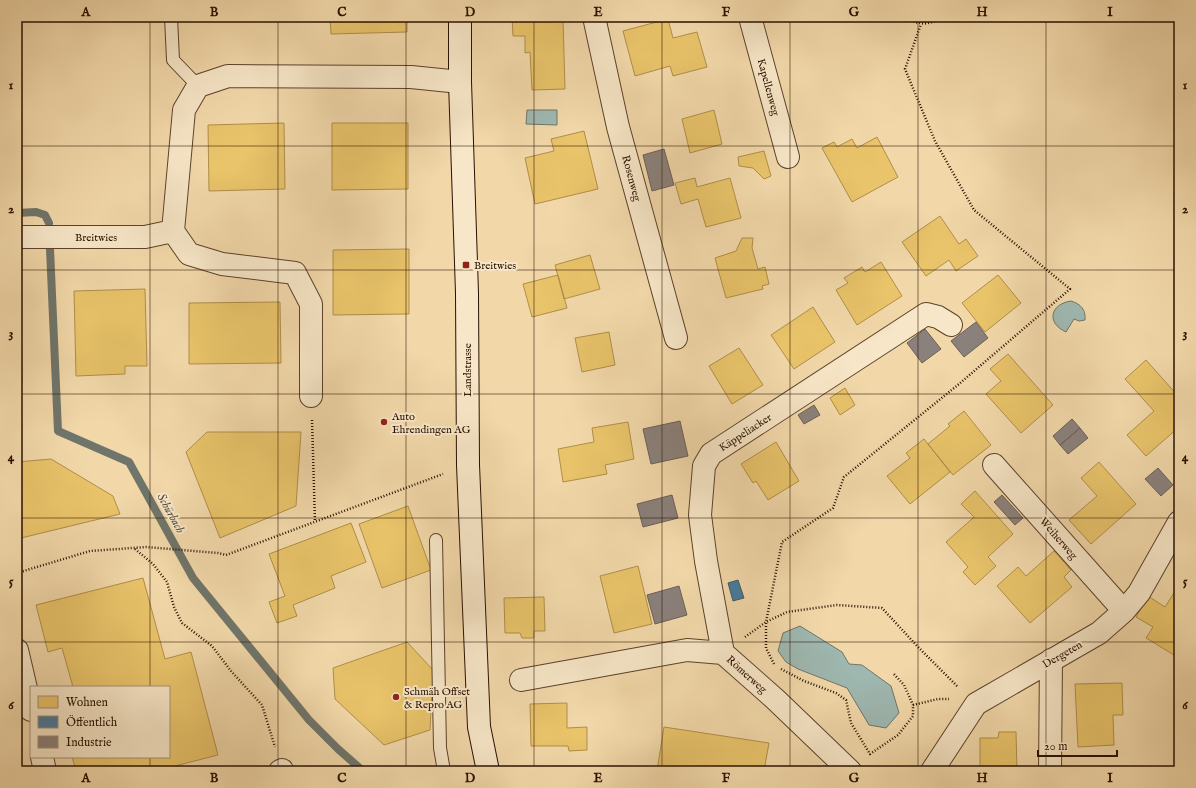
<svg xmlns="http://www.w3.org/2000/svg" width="1196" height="788" font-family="'IM FELL English',serif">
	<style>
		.water { fill: #9eb8b1; stroke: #6f756b }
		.homes { fill: #e9c46a; stroke: #af8e4a }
		.public { fill: #457b9d; stroke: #3d5b6e }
		.industry { fill: #8a817c; stroke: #6d5f57 }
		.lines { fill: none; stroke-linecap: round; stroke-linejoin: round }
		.stream { stroke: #6f756b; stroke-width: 8 }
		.lane-casing { stroke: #5b422b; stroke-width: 14 }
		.street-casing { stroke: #5b422b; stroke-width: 24 }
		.secondary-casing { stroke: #291001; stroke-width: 24 }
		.path { stroke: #291001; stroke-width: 2.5; stroke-dasharray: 1 2; stroke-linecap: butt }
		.lane { stroke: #f7e6c7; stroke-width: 12 }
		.street { stroke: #f7e6c7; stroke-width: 22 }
		.secondary { stroke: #f7e6c7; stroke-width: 22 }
		.grid { fill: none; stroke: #291001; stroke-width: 1; stroke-opacity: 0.55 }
		.poi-dot { fill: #8f2418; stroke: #f7e6c7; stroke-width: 1.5 }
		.labels { text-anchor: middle; stroke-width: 4; stroke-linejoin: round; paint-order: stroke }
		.street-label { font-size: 11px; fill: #291001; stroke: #f7e6c7 }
		.poi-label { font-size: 11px; fill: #291001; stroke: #f7e6c7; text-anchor: start }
		.water-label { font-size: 12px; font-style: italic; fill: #524b3f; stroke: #f7e6c7 }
		.neatline { fill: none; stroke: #291001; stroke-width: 1.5 }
		.grid-label { font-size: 13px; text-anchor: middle; font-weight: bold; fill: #291001 }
	</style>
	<rect width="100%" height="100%" fill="#f2d8a9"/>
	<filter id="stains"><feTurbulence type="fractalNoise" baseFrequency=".005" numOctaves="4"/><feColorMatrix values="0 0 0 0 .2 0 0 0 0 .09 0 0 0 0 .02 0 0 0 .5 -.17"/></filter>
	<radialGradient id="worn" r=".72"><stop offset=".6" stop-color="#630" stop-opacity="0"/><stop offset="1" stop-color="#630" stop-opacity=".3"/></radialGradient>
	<!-- water -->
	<path class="water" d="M527,110H557V125L526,124Z
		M1071,301C1081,304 1086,310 1085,320L1079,321L1074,319L1066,332C1046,323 1050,304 1071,301Z
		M800,626L842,652L849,664L862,665L891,686L899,713L886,728L869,725L847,688L798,669L786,662L778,651L783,633Z"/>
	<!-- homes -->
	<path class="homes" d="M330,17H407V32L331,34Z
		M512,17H536V20L563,19L565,89L532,90L530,52L525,53V36H513Z
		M668,19L673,38L697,32L707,67L673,76L670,66L635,76L623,31Z
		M714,110L722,144L690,153L682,119Z
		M284,123L285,189L209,191L208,125Z
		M332,123H408V189L332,190Z
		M584,131L598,189L535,204L525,158L554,151L551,139Z
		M877,137L898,177L852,202L822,148L834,142L837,147L852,139L857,148Z
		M764,151L771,176L764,179L753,168L739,166L738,157Z
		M695,178L697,187L730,178L741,218L706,227L698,199L681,204L675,183Z
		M940,216L959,244L966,239L978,256L956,271L949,260L926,276L902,242Z
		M742,238H753L752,248L758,269L765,267L769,284L762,286L763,289L726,298L715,258L736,251Z
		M409,249V314L333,315V250Z
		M590,255L600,289L564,299L555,265Z
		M881,262L902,296L857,325L836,290L848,283L844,278L862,267L865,272Z
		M558,275L567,308L532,317L523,284Z
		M998,275L1021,303L985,332L962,303Z
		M17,289H21L22,383H17Z
		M145,289L147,366H125V374L76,376L74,291Z
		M280,302L281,363L189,364V303Z
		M813,307L835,342L794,369L771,335Z
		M609,332L615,365L582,372L575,338Z
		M739,348L763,385L732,404L709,366Z
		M1008,354L1053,405L1021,433L986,394L1001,381L990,369Z
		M1146,360L1179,397V427L1146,456L1127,435L1154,411L1125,379Z
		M845,388L855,405L840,415L830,398Z
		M964,411L991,445L953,475L928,444L950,426L948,424Z
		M628,422L634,459L605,465L607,474L563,482L558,449L594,442L592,428Z
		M207,432H301L296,506L220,538L186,452Z
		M924,439L950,472L910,504L887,476L910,458L906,453Z
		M776,442L799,481L768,500L756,481L753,483L741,464Z
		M51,459L113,496L120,514L17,539V462Z
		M1099,462L1136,504L1091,544L1069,520L1097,496L1081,478Z
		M975,491L1013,534L988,557L996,566L975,585L963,572L968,567L946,542L974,517L961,504Z
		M408,506L431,570L382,588L359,524Z
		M351,523L366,562L331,576L335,588L293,605L297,616L277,623L269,602L285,596L269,554Z
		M1054,551L1071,570L1064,577L1072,587L1030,623L997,586L1018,567L1026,576Z
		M638,566L652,624L614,633L600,576Z
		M143,578L165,659L191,652L218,755L171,767L172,771H76L72,757H169V687H73L62,648L48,652L36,605Z
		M1179,585V646L1174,655L1146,638L1153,627L1136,617L1148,596L1165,607Z
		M544,597L545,631H534V638H522L520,633H505L504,598Z
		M407,642L433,670L430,730L384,745L335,699L333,668Z
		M1122,683L1123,715H1113L1114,745L1078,747L1075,684Z
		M567,703V728L587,727V750L569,751L568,746H531L530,704Z
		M664,727L769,743L764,771H657Z
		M999,732H1016L1017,771H980V738H998Z"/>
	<!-- public -->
	<path class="public" d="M738,580L744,598L733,601L728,583Z"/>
	<!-- industry -->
	<path class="industry" d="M664,149L674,185L652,191L643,155Z
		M976,322L988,338L964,357L951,341Z
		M925,329L941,349L922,363L907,343Z
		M814,405L820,415L804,424L798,415Z
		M1072,419L1080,428L1060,445L1053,436Z
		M680,421L688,456L651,464L643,429Z
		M1080,428L1088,438L1068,454L1060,445Z
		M1158,468L1173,485L1161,496L1145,479Z
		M672,495L678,518L643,527L637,504Z
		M1002,495L1023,518L1015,525L994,502Z
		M679,586L687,615L655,624L647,595Z"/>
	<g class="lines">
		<!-- stream -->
		<path class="stream" d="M17,213L36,212L45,215L49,223
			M50,249L58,431L129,462L193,578L309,720L338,749L363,771"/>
		<!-- lane casing -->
		<g class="lane-casing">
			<path id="lane" d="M171,17L173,60L198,86
				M436,540L440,748L444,771"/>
		</g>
		<!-- street casing -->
		<g class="street-casing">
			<path id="street" d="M594,17L618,127L676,338
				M750,17L788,157
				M17,237H145L173,231
				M311,396V304L295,273L222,264L189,254L173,231L184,110L198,86L228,76L411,77L460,82
				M994,465L1124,611
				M17,650L31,710
				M723,653L706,561L700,515L704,466L711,454L926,314L938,317L951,325
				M521,680L687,650L723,653L775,699L850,771
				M42,757L45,771
				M280,771L282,770
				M932,771L976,704L1099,633L1124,611L1139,593L1179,522
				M1050,771L1051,660"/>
		</g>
		<!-- secondary casing -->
		<g class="secondary-casing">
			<path id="secondary" d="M460,17V82L467,293L468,465L479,727L488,771"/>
		</g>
		<!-- path -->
		<path class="path" d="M902,17C920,24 925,27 943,17
			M312,420L315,522
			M135,549L153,564L167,582L174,607L182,623L212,646L231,671L262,705L275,747
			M17,573L90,551L146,547L218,553L226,555L443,474
			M745,637L766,622L782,542L833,508L844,477L959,384L1070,289L974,210L935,141L905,69L921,24
			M774,664L766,648V622L787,612L837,605L882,608L919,648L958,687
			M781,669L804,681L836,693L846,700L851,723L870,754L898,735L913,716V705L904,685L893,673
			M913,705L938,699H949"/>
		<!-- lane -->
		<use href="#lane" class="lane"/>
		<!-- street -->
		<use href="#street" class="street"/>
		<!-- secondary -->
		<use href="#secondary" class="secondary"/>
	</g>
	<!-- grid -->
	<path class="grid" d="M150,17V687M278,17V771M406,17V771M534,17V771M662,17V771M790,17V771M918,17V771M1046,17V771M17,146H1179M17,270H1179M17,394H1179M17,518H1179M17,642H1179M150,757V771"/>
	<!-- markers -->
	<g class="poi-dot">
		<rect x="462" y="261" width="8" height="8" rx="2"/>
		<circle cx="384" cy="422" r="4"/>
		<circle cx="396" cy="697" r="4"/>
	</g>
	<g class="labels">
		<!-- street labels -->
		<g class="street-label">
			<text transform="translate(769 87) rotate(75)" y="4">Kapellenweg</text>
			<text transform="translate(632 178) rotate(75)" y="4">Rosenweg</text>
			<text x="96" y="241">Breitwies</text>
			<text transform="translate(467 370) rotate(-90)" y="4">Landstrasse</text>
			<text transform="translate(745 432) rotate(-33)" y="4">Käppeliacker</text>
			<text transform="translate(1059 538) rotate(49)" y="4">Weiherweg</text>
			<text transform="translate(1062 654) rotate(-30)" y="4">Dergeten</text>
			<text transform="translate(747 674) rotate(42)" y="4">Römerweg</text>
		</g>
		<!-- poi labels -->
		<g class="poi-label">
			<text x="474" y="269">Breitwies</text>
			<text x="392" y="420">Auto<tspan x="392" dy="13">Ehrendingen AG</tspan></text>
			<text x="404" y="695">Schmäh Offset<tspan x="404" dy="13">&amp; Repro AG</tspan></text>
		</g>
		<!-- water labels -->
		<g class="water-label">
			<text transform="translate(171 513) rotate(61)" y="4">Schürbach</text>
		</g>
	</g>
	<!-- margin -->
	<rect width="1196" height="788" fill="none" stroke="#f2d8a9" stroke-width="44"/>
	<!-- legend -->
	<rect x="30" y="686" width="140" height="72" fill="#f7e6c7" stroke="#a59078"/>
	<rect x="38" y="696" width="20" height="12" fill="#e9c46a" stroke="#a59078"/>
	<text x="66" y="706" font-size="12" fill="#291001">Wohnen</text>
	<rect x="38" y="716" width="20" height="12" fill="#457b9d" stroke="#a59078"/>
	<text x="66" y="726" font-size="12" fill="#291001">Öffentlich</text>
	<rect x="38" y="736" width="20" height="12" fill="#8a817c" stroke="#a59078"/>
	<text x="66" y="746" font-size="12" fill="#291001">Industrie</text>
	<!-- scale -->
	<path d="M1038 750v6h79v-6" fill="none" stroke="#291001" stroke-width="2"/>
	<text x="1044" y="750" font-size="12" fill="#291001" stroke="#f7e6c7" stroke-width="3" paint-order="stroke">20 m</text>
	<rect x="22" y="22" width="1152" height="744" class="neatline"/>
	<g class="grid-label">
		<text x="86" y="16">A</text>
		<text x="214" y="16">B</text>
		<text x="342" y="16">C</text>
		<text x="470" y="16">D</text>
		<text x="598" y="16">E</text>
		<text x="726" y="16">F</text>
		<text x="854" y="16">G</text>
		<text x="982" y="16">H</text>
		<text x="1110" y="16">I</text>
		<text x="11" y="89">1</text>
		<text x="1185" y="89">1</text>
		<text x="11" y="213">2</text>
		<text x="1185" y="213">2</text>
		<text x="11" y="337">3</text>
		<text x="1185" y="337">3</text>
		<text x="11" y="461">4</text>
		<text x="1185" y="461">4</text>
		<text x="11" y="585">5</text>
		<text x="1185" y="585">5</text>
		<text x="11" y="709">6</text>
		<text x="1185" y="709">6</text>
		<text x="86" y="782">A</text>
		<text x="214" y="782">B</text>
		<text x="342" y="782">C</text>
		<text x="470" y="782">D</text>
		<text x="598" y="782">E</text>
		<text x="726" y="782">F</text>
		<text x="854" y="782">G</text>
		<text x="982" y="782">H</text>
		<text x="1110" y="782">I</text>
	</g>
	<rect width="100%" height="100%" filter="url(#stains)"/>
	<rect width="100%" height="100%" fill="url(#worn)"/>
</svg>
